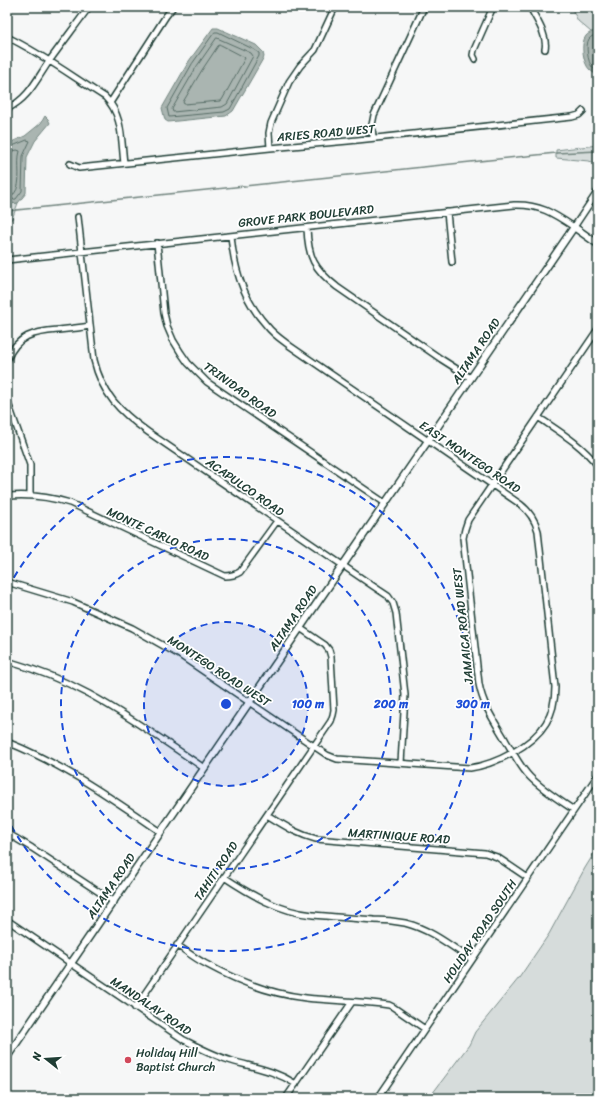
<svg xmlns="http://www.w3.org/2000/svg" width="605" height="1105" font-family="Sriracha,sans-serif">
	<style>
		.green { fill: #d6dcdb; stroke: #7a8c88 }
		.water { fill: #aab5b1; stroke: #72857f }
		.lines { fill: none; stroke-linecap: round; stroke-linejoin: round }
		.shore { stroke: #576d66; stroke-width: 1 }
		.stream { stroke: #72857f; stroke-width: 1.5 }
		.minor-casing { stroke: #1f3d34; stroke-width: 8 }
		.tertiary-casing { stroke: #1f3d34; stroke-width: 9 }
		.minor { stroke: #fff; stroke-width: 5 }
		.tertiary { stroke: #fff; stroke-width: 6 }
		.ring { fill: none; stroke: #1d4ed8; stroke-width: 2; stroke-dasharray: 7 5 }
		.poi-dot { fill: #d1495b; stroke: #fff; stroke-width: 1.5 }
		.labels { text-anchor: middle; stroke-width: 3.5; stroke-linejoin: round; paint-order: stroke }
		.street-label { font-size: 12px; fill: #1f3d34; stroke: #fff }
		.poi-label { font-size: 12px; fill: #1f3d34; stroke: #fff; text-anchor: start }
		.centre { fill: #1d4ed8; stroke: #fff; stroke-width: 2 }
		.ring-label { font-size: 12px; text-anchor: middle; font-weight: bold; fill: #1d4ed8; stroke: #fff; stroke-width: 3.5; stroke-linejoin: round; paint-order: stroke }
	</style>
	<rect width="100%" height="100%" fill="#f6f7f7"/>
	<filter id="ink" filterUnits="userSpaceOnUse"><feTurbulence type="fractalNoise" baseFrequency=".025" numOctaves="2"/><feDisplacementMap in="SourceGraphic" scale="8" xChannelSelector="R" yChannelSelector="G"/><feConvolveMatrix kernelMatrix="1 2 1 2 8 2 1 2 1" color-interpolation-filters="sRGB"/></filter>
	<g filter="url(#ink)">
		<!-- green -->
		<path class="green" d="M571,7H598V31L591,32L578,21Z
			M598,145V164L589,161L556,158V150Z
			M18,203L12,219H7V204Z
			M598,847V1098H429L469,1045L475,1032L519,978L549,934L585,868Z"/>
		<!-- water -->
		<path class="water" d="M213,28H218L256,45L263,52L264,57L233,111L226,116L168,122L165,120L162,108L189,61Z
			M598,31V75C595,74 592,72 590,70C583,64 580,43 586,36C589,32 594,32 598,31Z
			M45,116L48,119L50,123L35,141L27,157L26,193L18,203L7,204V144L25,136L41,123Z"/>
		<g class="lines">
			<!-- shore -->
			<path class="shore" d="M215,32H218L253,49L259,53V56L230,109L224,112L169,117L167,108L192,64Z
				M598,35C595,35 591,36 589,39C585,45 588,62 592,67C594,69 596,69 598,71
				M217,38L251,53L253,56L227,104L222,107L173,112L172,109L197,66Z
				M221,45L244,57L245,58L222,100L220,101L184,104L183,102L202,70L218,46Z
				M7,148L10,147L27,140L30,141L23,156L22,191L16,199L7,200
				M7,153L17,150L20,151C16,164 23,183 14,194L7,195"/>
			<!-- stream -->
			<path class="stream" d="M7,211L556,153L598,151"/>
			<!-- minor casing -->
			<g class="minor-casing">
				<path id="minor" d="M530,7C536,19 548,36 545,49
					M7,37C41,53 73,77 105,97C123,115 121,139 124,163
					M475,59L473,55L474,50L493,7
					M110,103L166,16L173,7
					M7,109C30,97 36,80 50,60C63,42 76,25 89,7
					M373,138L372,125L374,115L424,7
					M270,148L269,133L271,123L289,82L300,66L315,50L335,7
					M70,164L79,168L270,148L348,141L572,117L579,115L583,111
					M447,212L452,262
					M78,217L94,360C102,394 120,412 148,432L373,586L388,596L393,603L396,613L405,695L401,763
					M307,228C308,257 314,269 337,287L441,359L471,378
					M157,243L164,313L167,326L173,340L181,353L188,363L207,382L385,503
					M7,260L514,205C539,204 553,213 574,227L598,191
					M7,360C17,335 34,332 58,330C68,329 79,328 89,326
					M7,400L30,465V495
					M538,417C560,432 582,445 598,466
					M7,496C30,494 48,496 70,503L225,576C231,576 235,575 240,572L277,521
					M7,582L73,602L132,628L178,654L327,755L337,759L470,768C496,764 532,746 546,723C553,712 555,700 555,687L538,531C535,519 529,511 520,504L290,346C282,340 273,334 267,326C243,300 234,269 231,236
					M7,661C35,669 63,680 89,694C129,716 166,742 204,768
					M7,742C63,764 111,798 161,832
					M574,810C559,800 543,790 530,777C520,767 514,754 506,741C495,722 483,706 479,684L463,538L465,529L468,520L598,329
					M267,815C284,825 296,834 316,839L485,853L497,857L528,878
					M7,833L32,848L114,902
					M224,877C251,895 280,912 313,915C334,917 354,918 374,920C384,920 395,921 405,923C430,929 451,946 472,960
					M7,920L184,1040C200,1048 215,1056 232,1061C256,1068 274,1070 296,1084
					M177,945C187,952 196,959 206,964C237,981 271,994 306,998C334,1001 361,1001 389,1005L393,1007L425,1029
					M135,1008L331,721L333,715L334,710L331,657L329,650L325,645L300,628
					M286,1098L352,1002
					M378,1098L598,775"/>
			</g>
			<!-- tertiary casing -->
			<g class="tertiary-casing">
				<path id="tertiary" d="M7,1057L574,227L598,244"/>
			</g>
			<!-- minor -->
			<use href="#minor" class="minor"/>
			<!-- tertiary -->
			<use href="#tertiary" class="tertiary"/>
		</g>
	</g>
	<!-- distance rings -->
	<circle cx="226" cy="704" r="82" fill="#1d4ed8" fill-opacity=".12"/>
	<g class="ring">
		<circle cx="226" cy="704" r="82"/>
		<circle cx="226" cy="704" r="165"/>
		<path d="M8 588A247 247 0 1 1 8 820"/>
	</g>
	<!-- markers -->
	<circle class="poi-dot" cx="128" cy="1060" r="4"/>
	<g class="labels">
		<!-- street labels -->
		<g class="street-label">
			<text transform="translate(326 133) rotate(-5)" y="4">ARIES ROAD WEST</text>
			<text transform="translate(306 216) rotate(-6)" y="4">GROVE PARK BOULEVARD</text>
			<text transform="translate(476 351) rotate(-56)" y="4">ALTAMA ROAD</text>
			<text transform="translate(240 390) rotate(36)" y="4">TRINIDAD ROAD</text>
			<text transform="translate(470 457) rotate(34)" y="4">EAST MONTEGO ROAD</text>
			<text transform="translate(245 487) rotate(35)" y="4">ACAPULCO ROAD</text>
			<text transform="translate(158 534) rotate(25)" y="4">MONTE CARLO ROAD</text>
			<text transform="translate(293 618) rotate(-56)" y="4">ALTAMA ROAD</text>
			<text transform="translate(463 626) rotate(-96)" y="4">JAMAICA ROAD WEST</text>
			<text transform="translate(219 671) rotate(33)" y="4">MONTEGO ROAD WEST</text>
			<text transform="translate(399 836) rotate(4)" y="4">MARTINIQUE ROAD</text>
			<text transform="translate(216 871) rotate(-56)" y="4">TAHITI ROAD</text>
			<text transform="translate(111 886) rotate(-56)" y="4">ALTAMA ROAD</text>
			<text transform="translate(480 931) rotate(-56)" y="4">HOLIDAY ROAD SOUTH</text>
			<text transform="translate(151 1006) rotate(34)" y="4">MANDALAY ROAD</text>
		</g>
		<!-- poi labels -->
		<g class="poi-label">
			<text x="136" y="1057">Holiday Hill<tspan x="136" dy="14">Baptist Church</tspan></text>
		</g>
	</g>
	<circle cx="226" cy="704" r="6" class="centre"/>
	<g class="ring-label">
		<text x="308" y="708">100 m</text>
		<text x="391" y="708">200 m</text>
		<text x="473" y="708">300 m</text>
	</g>
	<!-- margin -->
	<rect width="605" height="1105" fill="none" stroke="#fff" stroke-width="24"/>
	<rect x="12" y="12" width="581" height="1081" fill="none" stroke="#1f3d34" stroke-width="1.5" filter="url(#ink)"/>
	<!-- north arrow -->
	<g transform="translate(46 1059) rotate(287)" stroke="#ffffff" stroke-width="3" paint-order="stroke">
	<path d="M0-3L7 15L0 10L-7 15Z" fill="#1f3d34"/>
	<text y="-6" font-size="11" font-weight="bold" text-anchor="middle" fill="#1f3d34">N</text>
	</g>
</svg>
